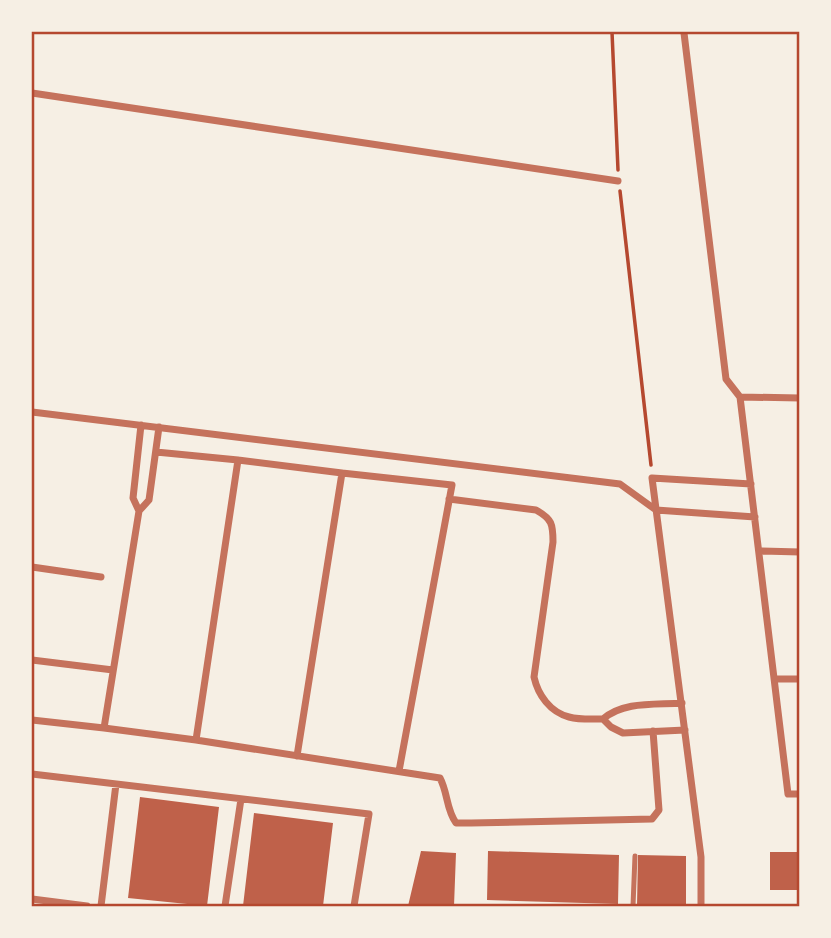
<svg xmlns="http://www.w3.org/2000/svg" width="831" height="938" font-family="'PT Sans Narrow',sans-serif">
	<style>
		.building { fill: #bf614a }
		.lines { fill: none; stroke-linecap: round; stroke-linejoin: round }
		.path { stroke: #b5482f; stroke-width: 3.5 }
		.service { stroke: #c5725c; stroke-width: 5 }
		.minor { stroke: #c5725c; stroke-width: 7 }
		.neatline { fill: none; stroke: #b5482f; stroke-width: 2.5 }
	</style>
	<rect width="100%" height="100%" fill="#f6efe4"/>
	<!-- building -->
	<path class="building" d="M140,797L219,807L207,906L128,898Z
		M254,813L333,823L323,906H243Z
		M421,851L456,853L454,906H408Z
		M488,851L619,855L618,904L487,900Z
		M770,852H800V890H770Z
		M638,855L686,856V906H637Z"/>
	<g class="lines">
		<!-- path -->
		<path class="path" d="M612,32L618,170
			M620,191L651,465"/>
		<!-- service -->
		<path class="service" d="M633,906L635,856"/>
		<!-- minor -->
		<path class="minor" d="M684,33L726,379L740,397
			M32,93L618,181
			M740,397L788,794H800
			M740,397L800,398
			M32,412L620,484L656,510L755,517
			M141,425L133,498L139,511L104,728L196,740L440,778C448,793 446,809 456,823H471L652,819L659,810L653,731
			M156,452L238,460L342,473L297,756
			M342,473L452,485L399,771
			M449,499L536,510C552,519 553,524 553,542L534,677C538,695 550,712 569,717C580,720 592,719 603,719
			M139,511L149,500L159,427
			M759,551L800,552
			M32,567L101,577
			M32,660L113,670
			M775,679H800
			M682,703C655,705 624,701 603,719L611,727L623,733L685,730
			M32,720L104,728
			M196,740L238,460
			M32,774L369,814L354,906
			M32,899L87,906
			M101,906L116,784
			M225,906L241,799
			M701,906V857L652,478L751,484"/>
	</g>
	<!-- border -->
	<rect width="831" height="938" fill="none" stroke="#f6efe4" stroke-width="66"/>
	<rect x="33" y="33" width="765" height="872" class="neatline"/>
</svg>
